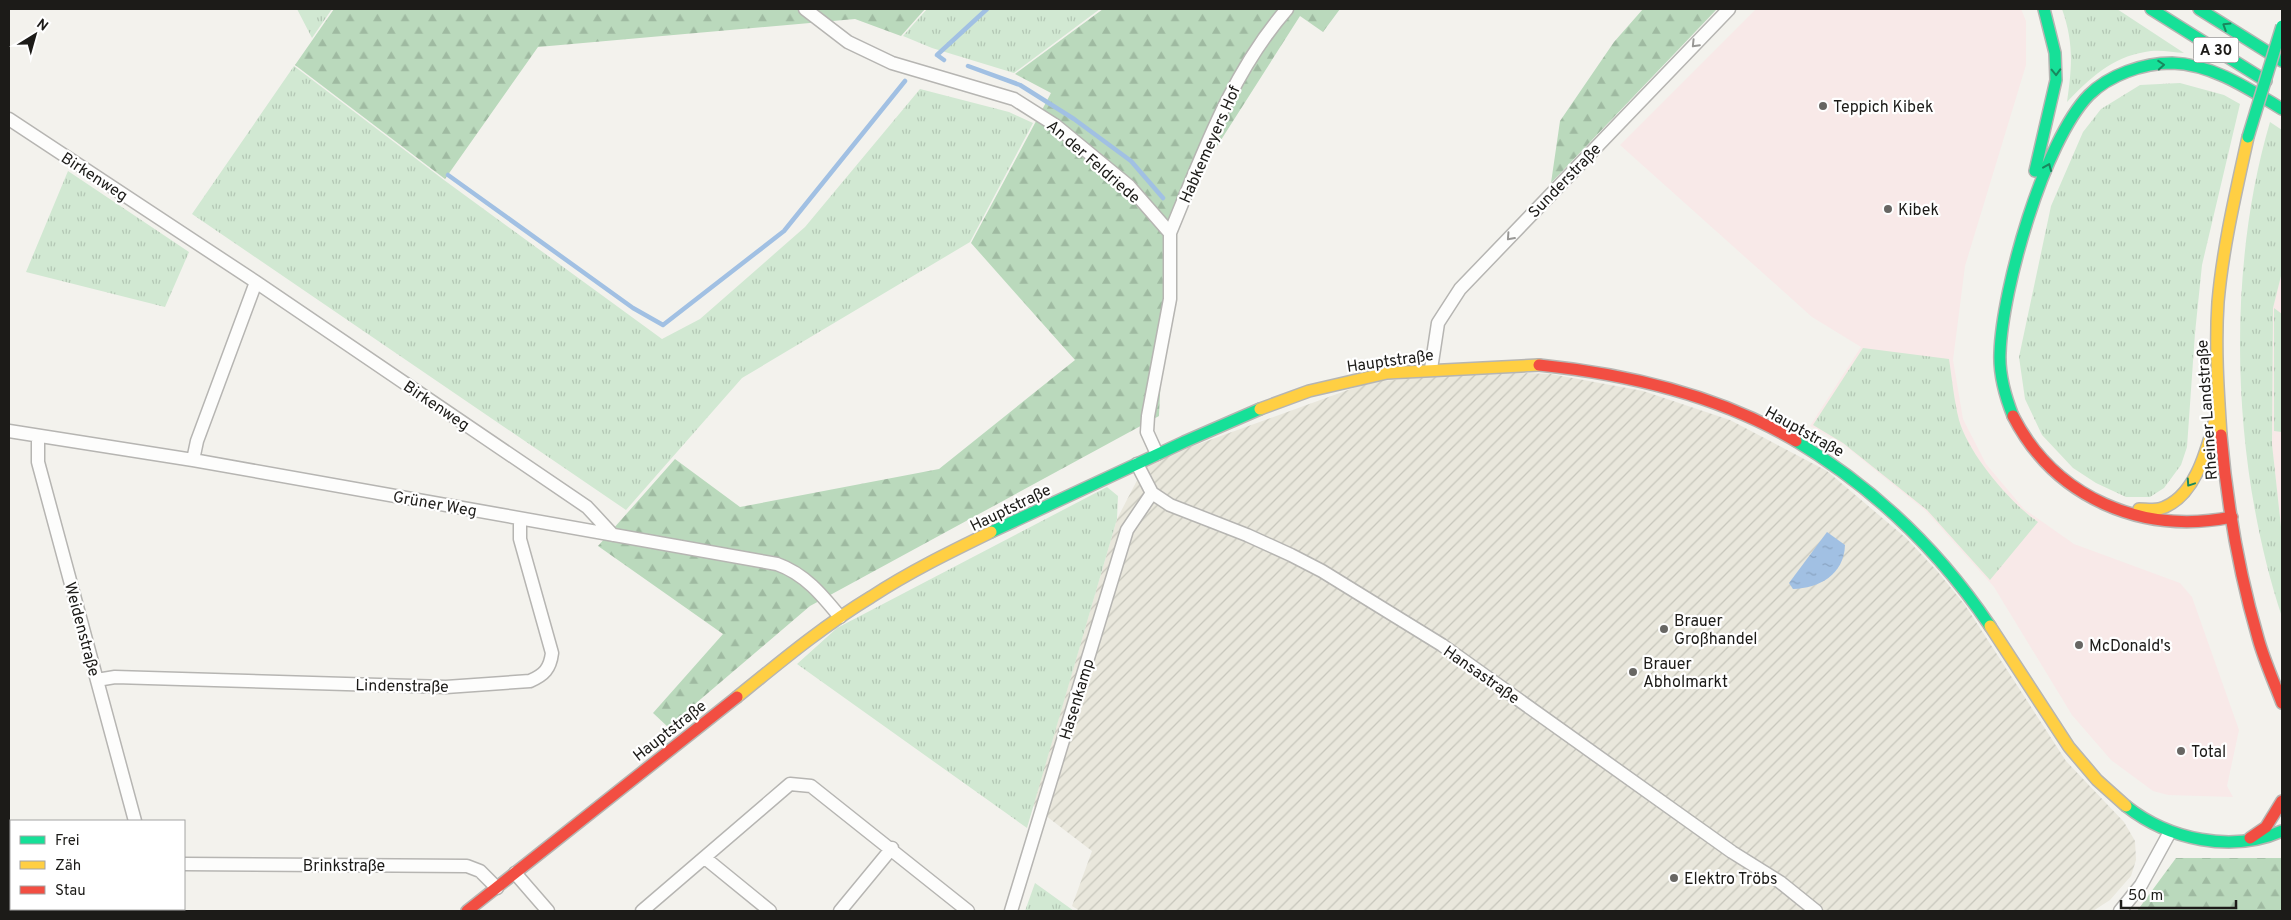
<svg xmlns="http://www.w3.org/2000/svg" width="2291" height="920" font-family="Overpass,sans-serif">
	<style>
		.commercial { fill: #f8e9e8 }
		.industrial { fill: url(#industrial-furrows) }
		.grass { fill: url(#grass-tufts) }
		.forest { fill: url(#forest-firs) }
		.water { fill: url(#water-ripples) }
		.lines { fill: none; stroke-linecap: round; stroke-linejoin: round }
		.stream { stroke: #a1c0e3; stroke-width: 4.5 }
		.street-casing { stroke: #b6b5b2; stroke-width: 15 }
		.fast-casing { stroke: #b6b5b2; stroke-width: 14 }
		.slow-casing { stroke: #b6b5b2; stroke-width: 14 }
		.jam-casing { stroke: #b6b5b2; stroke-width: 14 }
		.street { stroke: #fdfdfc; stroke-width: 12 }
		.fast { stroke: #16e098; stroke-width: 11 }
		.slow { stroke: #ffcf43; stroke-width: 11 }
		.jam { stroke: #f24e42; stroke-width: 11 }
		.fast-bridge-casing { stroke: #b6b5b2; stroke-width: 14; stroke-linecap: butt }
		.fast-bridge { stroke: #16e098; stroke-width: 11 }
		.oneway { stroke: #19875e }
		.oneway2 { stroke: #989795 }
		.poi-dot { fill: #676663; stroke: #fff; stroke-width: 2 }
		.labels { text-anchor: middle; stroke-width: 4.5; stroke-linejoin: round; paint-order: stroke }
		.shield { fill: #fff; stroke: #605f5d; stroke-width: 1 }
		.shield-label { font-size: 15px; font-weight: bold; fill: #1c1b18 }
		.poi-label { font-size: 16px; fill: #1c1b18; stroke: #fff; text-anchor: start }
		.street-label { font-size: 16px; fill: #1c1b18; stroke: #fff }
	</style>
	<defs>
		<pattern id="industrial-furrows" width="10" height="10" patternUnits="userSpaceOnUse" patternTransform="scale(1.25)"><rect width="10" height="10" fill="#e9e7dc"/><path d="M-1 1l2-2M0 10L10 0M9 11l2-2" fill="none" stroke="#c7c6bc"/></pattern>
		<pattern id="grass-tufts" width="24" height="20" patternUnits="userSpaceOnUse" patternTransform="scale(1.25)"><rect width="24" height="20" fill="#d1e8d2"/><path d="M3 7l-1-3M5 7V3M7 7l1-3M15 17l-1-3M17 17v-4M19 17l1-3" fill="none" stroke="#b3c6b4"/></pattern>
		<pattern id="forest-firs" width="22" height="20" patternUnits="userSpaceOnUse" patternTransform="scale(1.25)"><rect width="22" height="20" fill="#bad9bc"/><path d="M5 1l3.5 6h-7zM16 11l3.5 6h-7z" fill="#9fbaa1"/></pattern>
		<pattern id="water-ripples" width="26" height="14" patternUnits="userSpaceOnUse" patternTransform="scale(1.25)"><rect width="26" height="14" fill="#a1c0e3"/><path d="M2 4q2-2 4 0t4 0M15 11q2-2 4 0t4 0" fill="none" stroke="#8aa4c2"/></pattern>
	</defs>
	<rect width="100%" height="100%" fill="#f3f2ed"/>
	<!-- commercial -->
	<path class="commercial" d="M1756,9H2021L2026,21V65L1965,266L1953,360L1963,419L1986,464L2024,509L2074,544L2180,583L2192,597L2239,730L2227,786L2233,797L2168,795L2153,791L2111,760L2072,715L1994,587L1926,511L1843,444L1810,426L1861,347L1812,317L1620,145Z
		M2282,272V536L2272,445L2273,308Z"/>
	<!-- industrial -->
	<path class="industrial" d="M1490,372L1551,374L1643,391L1730,420L1827,471L1906,538L1938,572L1965,605L2066,761L2124,822L2135,841L2136,860L2131,876L2110,900L2093,911H1080L1072,906L1092,851L1033,806L1117,519L1146,463L1370,382Z"/>
	<!-- grass -->
	<path class="grass" d="M297,9H332L312,38Z
		M927,9H1100L1014,73L932,48L903,36Z
		M2062,9H2117L2184,53C2172,52 2157,49 2145,52C2112,57 2089,79 2067,102C2072,67 2074,43 2062,9Z
		M294,66L444,180L662,339L700,319L805,227L920,89L1009,112L1033,123L970,242L742,378L626,510L192,214Z
		M2180,83L2224,95L2240,104L2202,265L2195,333L2187,447L2181,465L2164,488L2150,497H2126L2096,483L2073,468L2042,435L2025,399L2019,357L2051,206L2083,132L2101,109L2140,85Z
		M2270,122L2282,130V272L2273,308L2272,444L2282,536V617C2232,466 2225,275 2270,122Z
		M68,171L189,252L165,307L26,272Z
		M2274,308L2282,314V432L2274,431Z
		M1863,348L1949,359C1952,379 1954,400 1959,420C1968,453 2010,503 2038,522L1990,580L1927,510L1843,443L1813,425Z
		M1107,487L1118,496L1117,519L1027,828L797,664L837,628Z
		M1035,883L1074,911H1025Z"/>
	<!-- forest -->
	<path class="forest" d="M334,9H925L901,36L855,19L538,47L445,179L295,65Z
		M1103,9H1340L1323,32L1300,16L1168,223L1159,416L810,606L668,727L653,713L723,634L598,546L675,459L740,507L939,469L1075,360L971,243L1051,93L1015,74Z
		M1643,9H1717L1551,183L1560,121L1614,42Z
		M2176,858H2282V911H2137Z"/>
	<!-- water -->
	<path class="water" d="M1827,532L1845,545C1844,575 1819,588 1793,589L1789,583Z"/>
	<g class="lines">
		<!-- stream -->
		<path class="stream" d="M944,60L937,55L987,9
			M968,66L1020,85L1074,119L1131,161L1163,198
			M448,175L633,308L663,325L784,231L905,81"/>
		<!-- street casing -->
		<g class="street-casing">
			<path id="street" d="M805,9L848,42L892,63L1014,99L1055,125L1129,186L1170,233V299L1148,416L1147,432L1157,454
				M9,119L256,282L587,507L613,535
				M1170,233C1202,156 1231,73 1287,9
				M1431,369L1438,323L1460,289L1729,9
				M9,431L193,460L777,564C805,574 822,595 840,617
				M38,436V462L135,821
				M193,460L197,441L256,282
				M1137,464L1152,493L1170,505L1247,535L1291,555L1322,571L1442,645L1732,852L1780,882L1816,911
				M97,680L115,677L446,687L530,681C544,675 550,669 552,653L520,539V519
				M705,858L770,911
				M184,864L467,866L480,871L497,888
				M9,865H11
				M515,873L548,911
				M158,909L159,911
				M642,911L790,784L811,786L968,911
				M840,911L892,848
				M1011,911L1127,530L1152,493
				M2120,911L2141,885L2170,832"/>
		</g>
		<!-- fast casing -->
		<g class="fast-casing">
			<path id="fast" d="M2151,9L2266,81
				M2199,9L2282,61
				M2035,171L2056,80L2055,53L2044,9
				M2013,416C2005,396 1999,374 2000,353C2002,289 2044,141 2089,95C2109,75 2143,63 2172,63C2212,64 2249,89 2282,109
				M1796,441C1874,488 1939,550 1990,626
				M991,532L1184,442L1260,409
				M2126,806C2169,840 2232,853 2282,831"/>
		</g>
		<!-- slow casing -->
		<g class="slow-casing">
			<path id="slow" d="M1260,409L1309,391L1387,373L1539,365
				M2221,435C2218,391 2215,346 2218,302C2223,246 2236,192 2248,137
				M2139,509C2145,509 2153,510 2159,509C2199,498 2209,439 2219,405
				M1990,626L2069,747L2097,780L2126,806
				M737,697C780,662 823,626 871,597C909,572 950,552 991,532"/>
		</g>
		<!-- jam casing -->
		<g class="jam-casing">
			<path id="jam" d="M1539,365C1628,374 1718,395 1796,441
				M2013,416C2055,498 2142,535 2232,517
				M2221,435C2227,503 2239,573 2258,638C2264,660 2274,682 2282,703
				M2250,838L2266,827L2282,801
				M467,911L737,697"/>
		</g>
		<!-- street -->
		<use href="#street" class="street"/>
		<!-- fast -->
		<use href="#fast" class="fast"/>
		<!-- slow -->
		<use href="#slow" class="slow"/>
		<!-- jam -->
		<use href="#jam" class="jam"/>
		<!-- fast-bridge casing -->
		<g class="fast-bridge-casing">
			<path id="fast-bridge" d="M2248,137L2282,26"/>
		</g>
		<!-- fast-bridge -->
		<use href="#fast-bridge" class="fast-bridge"/>
	</g>
	<!-- one-way arrows -->
	<defs><path id="oneway-chevron" d="M-2-3.5L2.5 0L-2 3.5" fill="none" stroke-width="1.6" stroke-linecap="round" stroke-linejoin="round" transform="scale(1.25)"/></defs>
	<g class="oneway">
		<use href="#oneway-chevron" transform="translate(2226 26) rotate(-148)"/>
		<use href="#oneway-chevron" transform="translate(2161 65) rotate(-4)"/>
		<use href="#oneway-chevron" transform="translate(2056 72) rotate(88)"/>
		<use href="#oneway-chevron" transform="translate(2048 167) rotate(-67)"/>
		<use href="#oneway-chevron" transform="translate(2190 483) rotate(124)"/>
	</g>
	<g class="oneway2">
		<use href="#oneway-chevron" transform="translate(1695 44) rotate(134)"/>
		<use href="#oneway-chevron" transform="translate(1510 237) rotate(132)"/>
	</g>
	<!-- markers -->
	<g class="poi-dot">
		<circle cx="1823" cy="106" r="5"/>
		<circle cx="1888" cy="209" r="5"/>
		<circle cx="1664" cy="629" r="5"/>
		<circle cx="2079" cy="645" r="5"/>
		<circle cx="1633" cy="672" r="5"/>
		<circle cx="2181" cy="751" r="5"/>
		<circle cx="1674" cy="878" r="5"/>
	</g>
	<g class="labels">
		<!-- shield labels -->
		<rect class="shield" x="2193.5" y="37.5" width="45" height="25" rx="4"/>
		<g class="shield-label">
			<text x="2216" y="55">A 30</text>
		</g>
		<!-- poi labels -->
		<g class="poi-label">
			<text x="1833" y="112">Teppich Kibek</text>
			<text x="1898" y="215">Kibek</text>
			<text x="1674" y="626">Brauer<tspan x="1674" dy="18">Großhandel</tspan></text>
			<text x="2089" y="651">McDonald's</text>
			<text x="1643" y="669">Brauer<tspan x="1643" dy="18">Abholmarkt</tspan></text>
			<text x="2191" y="757">Total</text>
			<text x="1684" y="884">Elektro Tröbs</text>
		</g>
		<!-- street labels -->
		<g class="street-label">
			<text transform="translate(1209 144) rotate(-66)" y="6">Habkemeyers Hof</text>
			<text transform="translate(1094 161) rotate(41)" y="6">An der Feldriede</text>
			<text transform="translate(95 176) rotate(33)" y="6">Birkenweg</text>
			<text transform="translate(1564 180) rotate(-46)" y="6">Sunderstraße</text>
			<text transform="translate(1390 360) rotate(-8)" y="6">Hauptstraße</text>
			<text transform="translate(437 405) rotate(34)" y="6">Birkenweg</text>
			<text transform="translate(2206 410) rotate(-94)" y="6">Rheiner Landstraße</text>
			<text transform="translate(1805 431) rotate(29)" y="6">Hauptstraße</text>
			<text transform="translate(435 503) rotate(10)" y="6">Grüner Weg</text>
			<text transform="translate(1010 507) rotate(-26)" y="6">Hauptstraße</text>
			<text transform="translate(83 629) rotate(75)" y="6">Weidenstraße</text>
			<text transform="translate(1482 674) rotate(35)" y="6">Hansastraße</text>
			<text transform="translate(402 685) rotate(1)" y="6">Lindenstraße</text>
			<text transform="translate(1076 699) rotate(-73)" y="6">Hasenkamp</text>
			<text transform="translate(669 730) rotate(-38)" y="6">Hauptstraße</text>
			<text x="344" y="871">Brinkstraße</text>
		</g>
	</g>
	<!-- border -->
	<rect width="2291" height="920" fill="none" stroke="#1c1b18" stroke-width="20"/>
	<!-- legend -->
	<rect x="10" y="820" width="175" height="90" fill="#ffffff" stroke="#a4a4a3"/>
	<rect x="20" y="836" width="25" height="8" fill="#16e098" stroke="#a4a4a3"/>
	<text x="55" y="845" font-size="15" fill="#1c1b18">Frei</text>
	<rect x="20" y="861" width="25" height="8" fill="#ffcf43" stroke="#a4a4a3"/>
	<text x="55" y="870" font-size="15" fill="#1c1b18">Zäh</text>
	<rect x="20" y="886" width="25" height="8" fill="#f24e42" stroke="#a4a4a3"/>
	<text x="55" y="895" font-size="15" fill="#1c1b18">Stau</text>
	<!-- north arrow -->
	<g transform="translate(35 35) rotate(37)" stroke="#ffffff" stroke-width="4" paint-order="stroke">
	<path d="M0-4L9 19L0 12L-9 19Z" fill="#1c1b18"/>
	<text y="-8" font-size="14" font-weight="bold" text-anchor="middle" fill="#1c1b18">N</text>
	</g>
	<!-- scale -->
	<path d="M2121 900v8h115v-8" fill="none" stroke="#1c1b18" stroke-width="2.5"/>
	<text x="2128" y="900" font-size="15" fill="#1c1b18" stroke="#ffffff" stroke-width="4" paint-order="stroke">50 m</text>
</svg>
